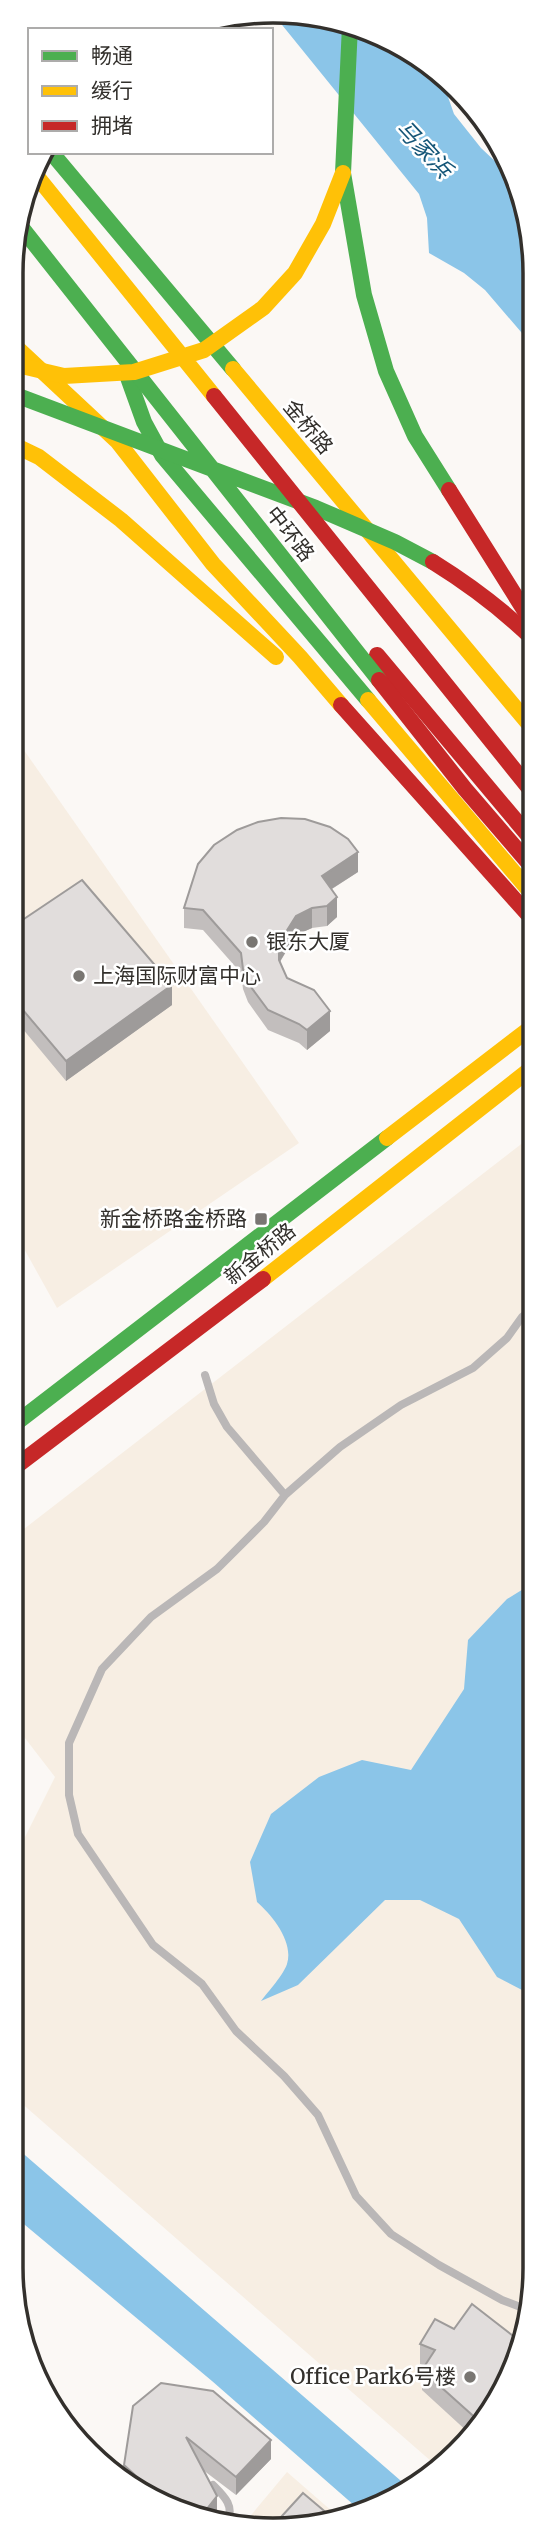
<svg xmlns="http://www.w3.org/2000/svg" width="546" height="2541" font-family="Merriweather,'Noto Sans SC',serif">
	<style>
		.built { fill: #f7eee3 }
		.water { fill: #8bc5e8 }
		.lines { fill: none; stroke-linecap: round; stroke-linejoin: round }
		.lane { stroke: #bab7b7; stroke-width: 8 }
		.fast { stroke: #4caf50; stroke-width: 16 }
		.slow { stroke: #ffc107; stroke-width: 16 }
		.jam { stroke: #c62828; stroke-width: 16 }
		.fast-bridge { stroke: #4caf50; stroke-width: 16 }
		.slow-bridge { stroke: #ffc107; stroke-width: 16 }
		.jam-bridge { stroke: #c62828; stroke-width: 16 }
		.wall { fill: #c2bebd }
		.shaded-wall { fill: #9e9b9a }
		.building { fill: #e1dddc; stroke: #9e9b9a; stroke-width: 2 }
		.poi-dot { fill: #797672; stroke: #fff; stroke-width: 2.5 }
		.labels { text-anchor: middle; stroke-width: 5; stroke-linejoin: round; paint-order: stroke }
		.street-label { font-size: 21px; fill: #33302c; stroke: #fff }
		.poi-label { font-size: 21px; fill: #33302c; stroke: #fff; text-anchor: start }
		.water-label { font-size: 23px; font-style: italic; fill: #145577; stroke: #fff }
		.rim { fill: none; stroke: #33302c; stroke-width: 3.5 }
	</style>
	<rect width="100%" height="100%" fill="#fbf8f5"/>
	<!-- built -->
	<path class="built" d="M12,733L299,1143L57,1308L12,1227Z
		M533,1135V2302L508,2384L446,2466L440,2469L11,2094V1865L55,1777L11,1720V1539Z
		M287,2472L341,2519L256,2530L242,2526Z"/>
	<!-- water -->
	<path class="water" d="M307,13L389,37L440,74L454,114L481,148L516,181L533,239V346L485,290L464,273L429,253L427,218L419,194L274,15Z
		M533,1583V1993L522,1990L497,1977L459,1919L420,1900H385L298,1985L261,2001C268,1992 284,1974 287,1964C294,1942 272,1915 257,1902L250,1862L271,1814L319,1777L362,1760L411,1770L464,1689L468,1640L507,1599Z
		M11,2143L408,2487L363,2513L212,2381L19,2220L11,2212Z"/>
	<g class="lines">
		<!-- lane -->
		<path class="lane" d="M205,1375L214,1404L227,1427L285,1495
			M531,2311L502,2300L439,2265L391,2234L356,2196L318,2115L284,2076L236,2031L202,1984L153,1945L78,1834L69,1795V1743L102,1669L151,1617L217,1569L264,1522L285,1495L340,1447L401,1405L473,1368L507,1338L522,1317L533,1309
			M213,2485C224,2496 235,2506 227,2522"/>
		<!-- fast -->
		<path class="fast" d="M350,26L343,173L364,295L386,371L415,436L449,490
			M51,152L233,369
			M126,372L144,422L162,455L368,700
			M11,1427L387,1138"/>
		<!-- slow -->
		<path class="slow" d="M13,344L118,442L213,564L300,657L341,705
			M233,369L533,729
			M12,444L39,457L121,520L276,657
			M368,700L533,895
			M387,1138L533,1026
			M263,1279L533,1067"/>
		<!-- jam -->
		<path class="jam" d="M449,490L533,624
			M377,655L533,841
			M341,705L533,920
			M11,1470L263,1279"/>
		<!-- fast-bridge -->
		<path class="fast-bridge" d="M18,223L379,680
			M13,394L316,508L395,542L433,562"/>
		<!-- slow-bridge -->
		<path class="slow-bridge" d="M35,174L214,396
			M13,364L64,376L134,372L204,350L263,308L295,273L323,224L343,173"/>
		<!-- jam-bridge -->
		<path class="jam-bridge" d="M214,396L533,793
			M433,562C470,585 502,609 533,639
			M379,680L465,789L533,868"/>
	</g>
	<!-- wall -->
	<path class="wall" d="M358,872L332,889L337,917L327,926L312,928L296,935L280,962L287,978L330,1031L307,1050L299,1043L268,1030L248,1002L243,989L241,973L203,930L184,928V908Z
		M12,927L172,1005L66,1081L12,1016Z
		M435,2319L508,2384L470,2434L422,2390V2370L425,2366L420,2364V2344Z
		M133,2406L271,2459L236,2495L203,2470L217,2515L214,2519L157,2504L124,2479V2465Z"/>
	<!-- shaded-wall -->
	<path class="shaded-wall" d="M358,852V872L322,895V876Z
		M337,897V917L327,926V906Z
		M312,908V928L296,935L279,963V943L296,916Z
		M172,985V1005L66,1081V1061Z
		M330,1011V1031L307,1050V1030Z
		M13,2219V2238L11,2258V2238Z
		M271,2440V2459L236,2495V2477Z
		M217,2496V2515L214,2519L202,2515Z"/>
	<!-- building -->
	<path class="building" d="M281,818L305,819L330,827L348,839L358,852L322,876L337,897L327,906L312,908L296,916L279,943V960L287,978L314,990L330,1011L307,1030L299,1024L268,1010L248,983L243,969L241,953L203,910L184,908L198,864L214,845L237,830L258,822Z
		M82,880L172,985L66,1061L12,997V927Z
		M11,2216L13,2219L11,2238Z
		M472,2304L521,2342L508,2384L480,2422L422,2370L435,2350L420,2344L435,2319L454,2329Z
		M161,2383L213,2391L271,2440L236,2477L186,2437L217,2496L202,2515L170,2507L124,2465L133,2406Z
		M303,2493L335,2520L271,2528Z"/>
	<!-- markers -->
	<g class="poi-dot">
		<circle cx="252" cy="942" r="7"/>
		<circle cx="79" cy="976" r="7"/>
		<rect x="254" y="1212" width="14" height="14" rx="3.5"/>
		<circle cx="470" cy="2377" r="7"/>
	</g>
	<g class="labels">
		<!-- street labels -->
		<g class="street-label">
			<text transform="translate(308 427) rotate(50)" y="7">金桥路</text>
			<text transform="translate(290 534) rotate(52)" y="7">中环路</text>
			<text transform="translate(260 1254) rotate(-39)" y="7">新金桥路</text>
		</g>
		<!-- poi labels -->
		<g class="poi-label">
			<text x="266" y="949">银东大厦</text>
			<text x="93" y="983">上海国际财富中心</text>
			<text x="247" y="1226" text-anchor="end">新金桥路金桥路</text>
			<text x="456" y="2384" text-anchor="end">Office Park6号楼</text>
		</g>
		<!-- water labels -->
		<g class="water-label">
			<text transform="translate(424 149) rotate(47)" y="8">马家浜</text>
		</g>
	</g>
	<!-- crop -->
	<path d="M0 0H546V2541H0ZM273 23H273A250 250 0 0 1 523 273V2268A250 250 0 0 1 273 2518H273A250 250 0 0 1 23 2268V273A250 250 0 0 1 273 23Z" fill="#fff" fill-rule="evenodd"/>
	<path class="rim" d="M273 23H273A250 250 0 0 1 523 273V2268A250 250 0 0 1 273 2518H273A250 250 0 0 1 23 2268V273A250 250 0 0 1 273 23Z"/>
	<!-- legend -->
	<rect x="28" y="28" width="245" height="126" fill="#ffffff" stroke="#adacab" stroke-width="2"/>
	<rect x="42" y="51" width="35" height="10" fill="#4caf50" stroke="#adacab" stroke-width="2"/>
	<text x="91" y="63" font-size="21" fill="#33302c">畅通</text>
	<rect x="42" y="86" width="35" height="10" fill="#ffc107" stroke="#adacab" stroke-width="2"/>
	<text x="91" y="98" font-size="21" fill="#33302c">缓行</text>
	<rect x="42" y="121" width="35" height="10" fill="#c62828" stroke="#adacab" stroke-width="2"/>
	<text x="91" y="133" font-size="21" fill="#33302c">拥堵</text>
</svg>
